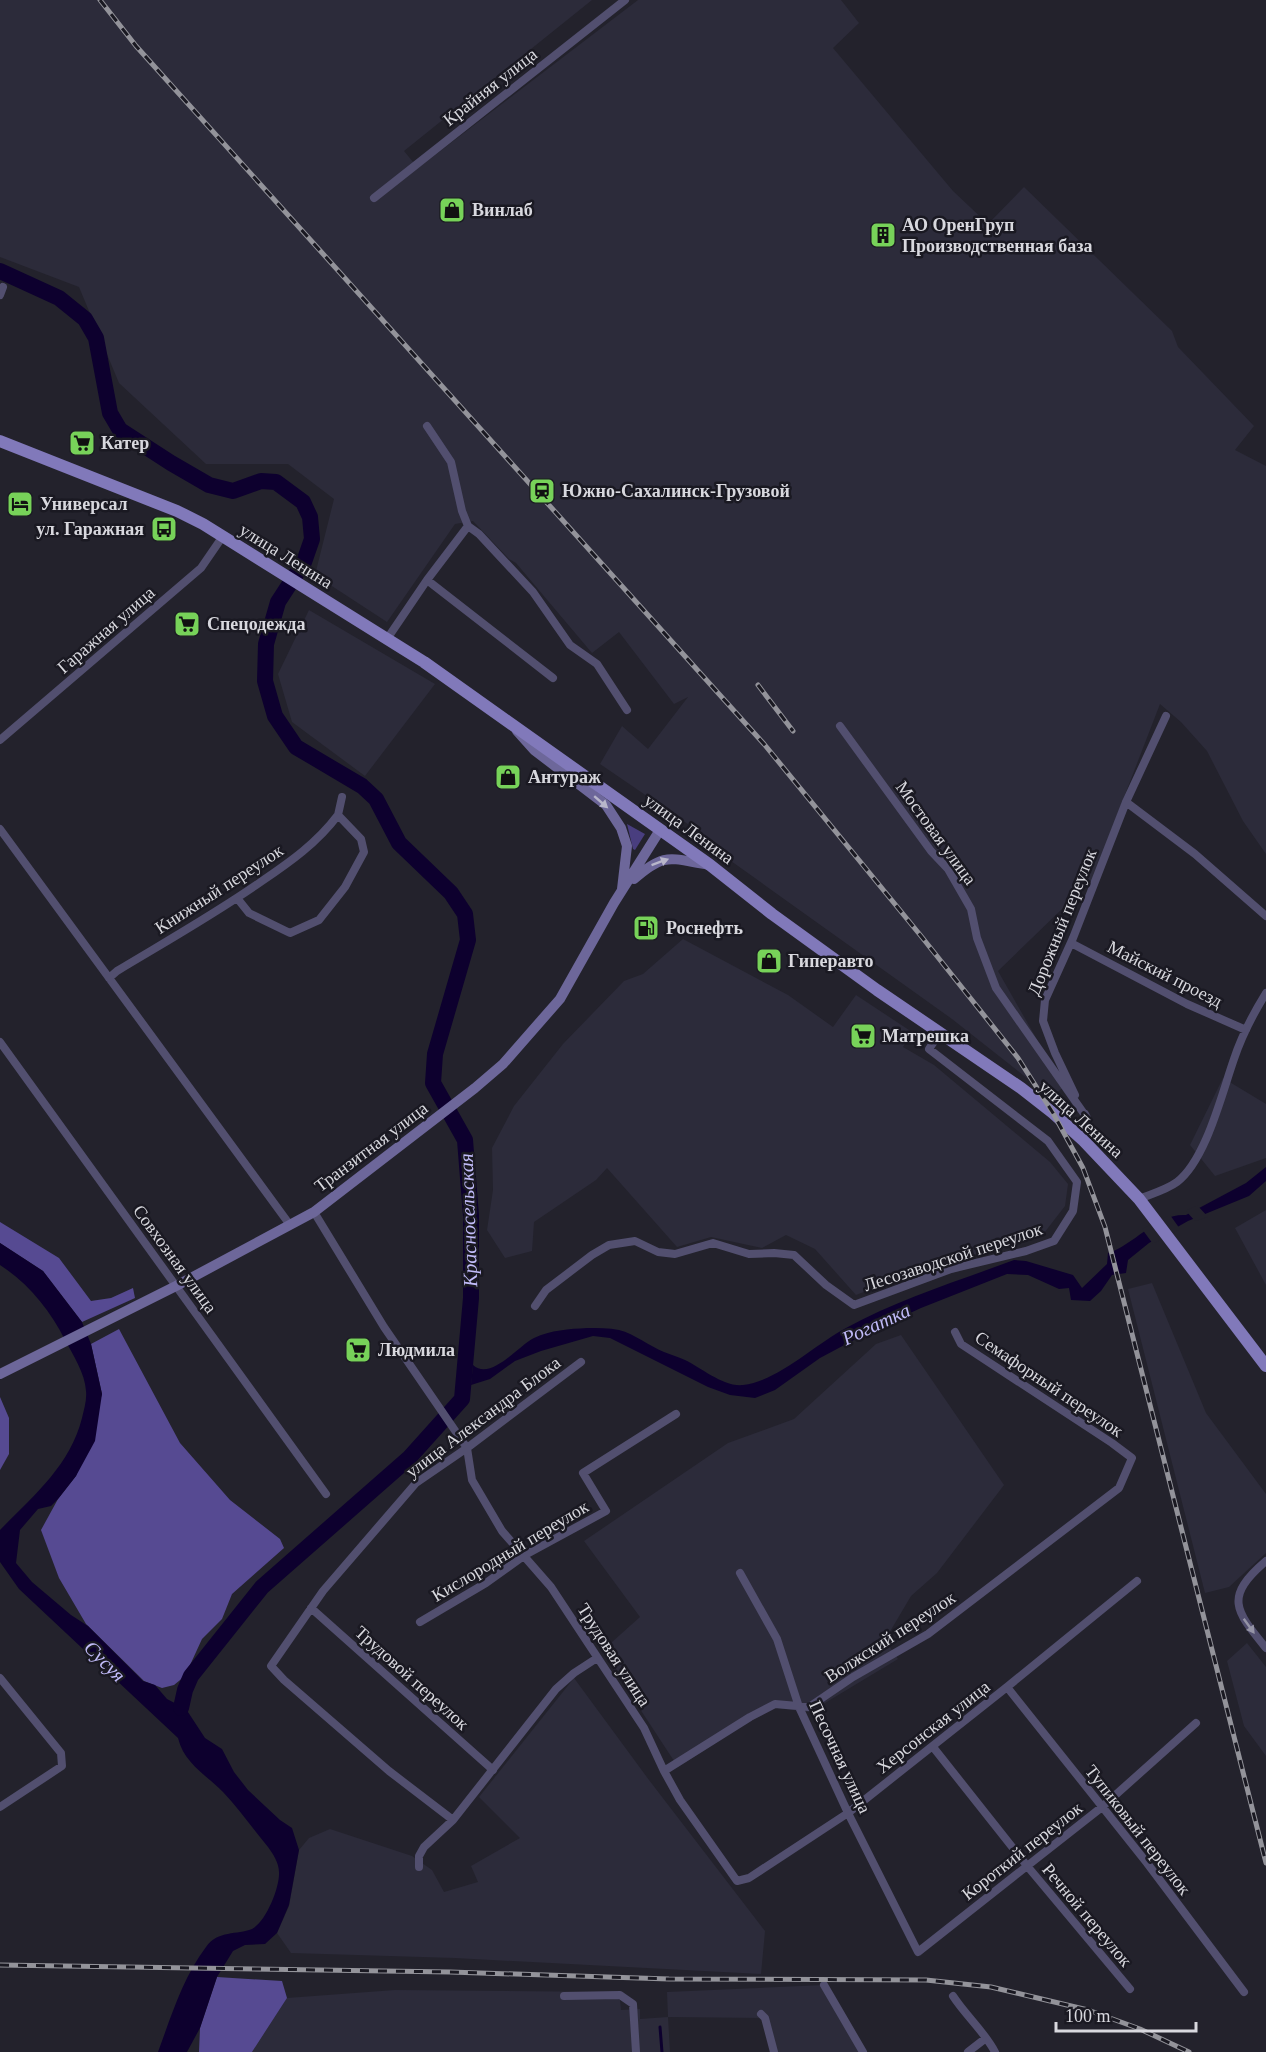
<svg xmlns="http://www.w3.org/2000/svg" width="1266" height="2052" font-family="Georgia,serif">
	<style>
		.built { fill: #2c2b3a }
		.green { fill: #493e7f }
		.forest { fill: #564a92 }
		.water { fill: #0d002e }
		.pier { fill: #23222c }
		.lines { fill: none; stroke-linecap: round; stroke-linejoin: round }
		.stream { stroke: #0d002e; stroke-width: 3 }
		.river { stroke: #0d002e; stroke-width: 16 }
		.minor { stroke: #524f6f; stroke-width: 8 }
		.secondary { stroke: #6d679a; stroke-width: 10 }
		.primary { stroke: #8179ba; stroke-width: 12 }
		.rail-casing { stroke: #93939a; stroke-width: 5 }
		.rail { stroke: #1a1922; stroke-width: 3; stroke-dasharray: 9; stroke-linecap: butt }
		.oneway { fill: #b8b6ca }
		.oneway2 { fill: #9594a6 }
		.labels { text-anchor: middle; stroke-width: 5; stroke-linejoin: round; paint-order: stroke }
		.street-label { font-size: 18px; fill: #d8d8de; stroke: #1a1922 }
		.poi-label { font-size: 18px; font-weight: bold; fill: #d8d8de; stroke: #1a1922; text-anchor: start }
		.water-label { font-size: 20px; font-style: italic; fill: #c1bbf9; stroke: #1a1922 }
	</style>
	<rect width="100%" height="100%" fill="#23222c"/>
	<!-- built -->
	<path class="built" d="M0,0H592L404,151L418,168L638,0H841L859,23L833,48L953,191L988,224L1024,187L1172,331L1178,347L1254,426L1235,450L1266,466V854L1243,821L1207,751L1181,722L1160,704L1092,880L998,971L1064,1087L1051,1097L952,1019L724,856L720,846L600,764L622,726L648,749L688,697L674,704L619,632L592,653L516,563L509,559L473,521L455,524L387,622L315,575L334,499L288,464H206L119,383L79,287L0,257Z
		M309,610L435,684L365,776L292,722L278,674Z
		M683,939L788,995L833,1027L856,995L912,1032L903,1047L934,1065L1050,1162L1068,1184L1065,1206L1041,1237L925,1268L856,1295L815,1249L786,1235L762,1248L711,1237L677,1247L607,1168L596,1180L534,1222L532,1251L505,1258L487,1230L493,1190L492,1148L514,1106L563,1044L624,981L643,974Z
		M1223,1078L1266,1104V1158L1215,1176L1190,1145Z
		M1266,1210V1285L1235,1228Z
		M1152,1283L1206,1413L1266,1494V1553L1229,1587L1205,1593L1128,1289Z
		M901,1335L1004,1485L937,1573L911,1596L885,1640L898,1659L810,1712L776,1708L750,1721L678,1767L602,1651L640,1617L584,1541L728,1443L794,1419L876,1344Z
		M1247,1643L1266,1667V1756L1244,1726L1227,1661Z
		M574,1678L649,1780L765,1931L761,1974L455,1958L291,1953L277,1933L289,1906L299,1850L309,1838L330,1829L412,1856L432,1870L444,1892L478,1882L471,1866L520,1838L479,1797Z
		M824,1985L863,2052H774L765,2018L668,2017L670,2052H252L287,1998L395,1990L609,1992L620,2000L621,2010L640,2009V2019L668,2017L667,1992Z"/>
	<!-- green -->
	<path class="green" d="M627,824L645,834L635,850L633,849Z"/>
	<!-- forest -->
	<path class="forest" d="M0,1222L59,1258L91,1301L111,1298L133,1288L135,1298L82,1322L43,1271L0,1243Z
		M119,1329L180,1443L230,1500L280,1539L284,1548L232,1594L222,1619L202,1639L185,1676L174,1685L162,1688L144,1681L86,1624L59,1578L41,1530L58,1499L76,1476L102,1394L91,1344Z
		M0,1397L9,1418V1454L0,1470Z
		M217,1977L282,1981L287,1998L252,2052H199L200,2028Z"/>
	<!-- water -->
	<path class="water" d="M1266,1167V1181L1249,1196L1188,1221L1149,1243L1128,1260L1126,1273L1112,1275L1101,1291L1090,1301L1071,1300L1069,1288L1059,1289L1028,1275L1007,1274L921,1308L867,1333L820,1358L775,1390L755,1398L730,1395L708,1387L610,1338L593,1336L541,1351L515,1361L490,1379L471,1385L473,1365C491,1381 518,1346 534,1338C551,1330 569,1329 587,1328C598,1328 609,1328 619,1330C635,1334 649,1346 664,1352C671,1355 679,1357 685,1360C702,1368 723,1387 743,1385C778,1381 814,1345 846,1328C899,1299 958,1281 1014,1260L1026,1261L1073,1275L1082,1288L1107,1264L1108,1253C1134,1245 1157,1213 1186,1215L1246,1183Z
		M0,1243L43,1271L82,1322L91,1344L102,1394L95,1441L76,1476L58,1499L51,1506L38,1509L20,1530L16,1563L32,1582L71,1615L88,1626L143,1681L155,1685L167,1699L186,1709L205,1738L222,1749L234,1772L248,1790L280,1820L292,1828L299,1850L289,1905L277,1933L265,1944L245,1945L233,1951L217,1977L200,2028L187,2052H158C171,2017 183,1977 206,1947C218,1930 237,1935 252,1929C266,1922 280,1887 279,1872C279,1863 273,1854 268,1847C253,1829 239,1809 223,1792C205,1774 184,1763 178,1738L19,1589L0,1562V1530C33,1496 70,1466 82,1418C84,1409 87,1400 86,1391C85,1373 73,1355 65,1340C50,1310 28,1283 0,1265Z"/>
	<!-- pier -->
	<path class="pier" d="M1197,1205L1208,1217L1195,1221L1186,1211Z
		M1170,1215L1180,1229L1153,1244L1142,1229Z"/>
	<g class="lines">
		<!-- stream -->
		<path class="stream" d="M660,2027L662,2052"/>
		<!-- river -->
		<path class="river" d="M0,271L59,298L85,319L96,338L110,413L120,430L171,463L209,485L233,491L261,481L276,482L303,502L310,517L312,539L304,562L278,602L266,644L265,681L275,716L296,747L362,786L376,799L399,843L451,893L465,914L468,940L435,1054L433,1083L465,1140L471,1216V1298L462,1399L409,1458L262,1587L191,1676L185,1690L181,1708"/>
		<!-- minor -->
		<path class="minor" d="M374,198L625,0
			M0,295L3,287
			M427,426L451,462L462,511L468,526L479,534L533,592L570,645L597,664L627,710
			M427,580L553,678
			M387,639L427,580L468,526
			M840,726L931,851L948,869L971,909L977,938L996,988L1087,1118
			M0,740L201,568L223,536
			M1126,802L1195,854L1266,916
			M0,829L290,1225
			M237,898L249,913L290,933L319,920L345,887L364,852L361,839L338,815L342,797
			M1071,943L1187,1004L1246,1030
			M109,978L117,971C165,942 215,914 262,881C290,862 317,843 338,815
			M0,1042L326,1494
			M1075,1095L1055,1053L1043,1021L1045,1000L1073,938L1126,802L1166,716
			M1084,1141L1087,1118L1085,1114
			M1139,1199C1151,1194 1166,1190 1177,1182C1206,1160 1222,1093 1234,1059C1242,1035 1253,1014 1266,993
			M314,1212L384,1327L467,1448L472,1480L502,1531L551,1587L644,1728L664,1771L680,1800L737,1881L749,1878L848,1813L1007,1687L1137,1581
			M535,1306L546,1290L592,1255L609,1245L635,1241L658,1252L675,1254L713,1243L749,1254L774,1253L794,1255L826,1285L854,1305L951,1269L1026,1251L1054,1241L1073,1211L1077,1182L1048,1141L929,1049L939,1034
			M1266,1561C1224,1597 1235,1610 1266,1648
			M740,1573L777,1639L799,1707L848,1813L918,1952L1102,1807L1196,1723
			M311,1608L493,1770
			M420,1622L486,1583L525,1555L606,1511L583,1473L676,1414
			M0,1678L61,1753L62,1766L0,1807
			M1007,1687L1147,1863L1244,1992
			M933,1747L1028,1867L1130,1989
			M664,1771L750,1717L775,1704L809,1707L853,1677L928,1634L1119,1488L1132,1458L1112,1443L961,1344L955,1332
			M453,1820L389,1771L284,1680L271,1666L323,1591L416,1483L467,1448L581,1362
			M419,1867V1856L424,1847L453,1820L556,1689L574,1673L597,1658
			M824,1985L863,2052
			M564,1996L620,1995L633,2004L636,2052
			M953,1996C966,2016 984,2031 995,2052
			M761,2014L765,2018L774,2052
			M968,2052L986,2038"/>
		<!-- secondary -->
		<path class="secondary" d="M517,731L534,750L606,805L621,828L627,846L622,889
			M634,879C666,851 670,859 710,865
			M0,1374L176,1286L314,1212L475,1088L503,1064L560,999L614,903L660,830"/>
		<!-- primary -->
		<path class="primary" d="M0,441L177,511L203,524L424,662L710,865L772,914L877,990L1021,1088L1053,1113L1084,1141L1139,1199L1266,1366"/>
		<!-- rail casing -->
		<g class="rail-casing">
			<path id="rail" d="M100,0L136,46L764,744L921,936L1018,1058L1053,1113L1083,1168L1105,1227L1266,1863
				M758,685L793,731
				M0,1965L450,1972L669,1979L926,1980L991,1987L1088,2010L1140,2029L1189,2052"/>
		</g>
		<!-- rail -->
		<use href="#rail" class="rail"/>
	</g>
	<!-- one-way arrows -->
	<defs><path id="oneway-solid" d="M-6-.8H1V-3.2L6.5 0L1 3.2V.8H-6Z" transform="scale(1.5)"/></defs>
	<g class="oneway">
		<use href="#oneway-solid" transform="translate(601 802) rotate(41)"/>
		<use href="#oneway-solid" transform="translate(660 862) rotate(-20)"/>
	</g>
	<use class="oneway2" href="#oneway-solid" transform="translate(1249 1626) rotate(54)"/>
	<!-- icons -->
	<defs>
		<g id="shop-square" transform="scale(1.35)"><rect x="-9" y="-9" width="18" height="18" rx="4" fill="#77d259" stroke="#1a1922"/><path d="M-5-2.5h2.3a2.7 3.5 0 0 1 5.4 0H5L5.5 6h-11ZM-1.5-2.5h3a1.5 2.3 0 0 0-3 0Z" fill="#111"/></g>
		<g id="building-square" transform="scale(1.35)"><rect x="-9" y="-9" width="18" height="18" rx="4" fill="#77d259" stroke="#1a1922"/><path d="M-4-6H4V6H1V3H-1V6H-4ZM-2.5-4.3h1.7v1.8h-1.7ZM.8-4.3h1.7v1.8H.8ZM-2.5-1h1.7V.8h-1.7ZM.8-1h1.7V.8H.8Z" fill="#111"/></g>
		<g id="supermarket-square" transform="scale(1.35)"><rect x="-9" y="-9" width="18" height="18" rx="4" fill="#77d259" stroke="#1a1922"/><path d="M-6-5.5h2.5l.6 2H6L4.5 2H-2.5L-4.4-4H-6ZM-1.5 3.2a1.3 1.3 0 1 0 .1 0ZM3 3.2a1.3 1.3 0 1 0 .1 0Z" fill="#111"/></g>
		<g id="station-square" transform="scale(1.35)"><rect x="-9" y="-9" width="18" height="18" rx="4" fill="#77d259" stroke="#1a1922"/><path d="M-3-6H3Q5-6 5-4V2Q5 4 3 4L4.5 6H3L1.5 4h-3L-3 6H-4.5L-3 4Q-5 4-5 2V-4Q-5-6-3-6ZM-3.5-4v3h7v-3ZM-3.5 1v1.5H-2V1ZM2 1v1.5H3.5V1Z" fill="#111"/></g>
		<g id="hotel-square" transform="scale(1.35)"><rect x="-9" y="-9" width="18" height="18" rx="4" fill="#77d259" stroke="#1a1922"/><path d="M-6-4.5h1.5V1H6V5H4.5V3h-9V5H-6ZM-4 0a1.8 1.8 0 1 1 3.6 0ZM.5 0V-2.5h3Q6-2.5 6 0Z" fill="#111"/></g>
		<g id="bus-square" transform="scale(1.35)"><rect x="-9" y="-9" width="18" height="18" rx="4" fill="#77d259" stroke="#1a1922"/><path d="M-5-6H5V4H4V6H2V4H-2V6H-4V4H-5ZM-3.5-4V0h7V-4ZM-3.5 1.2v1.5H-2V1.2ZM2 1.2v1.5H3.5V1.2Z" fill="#111"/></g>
		<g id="fuel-square" transform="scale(1.35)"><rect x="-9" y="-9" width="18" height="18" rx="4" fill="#77d259" stroke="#1a1922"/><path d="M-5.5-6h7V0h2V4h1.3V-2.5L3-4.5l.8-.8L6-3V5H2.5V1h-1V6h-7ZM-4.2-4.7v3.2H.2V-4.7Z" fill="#111"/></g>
	</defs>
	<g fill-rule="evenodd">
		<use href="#shop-square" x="452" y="210"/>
		<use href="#building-square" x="883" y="235"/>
		<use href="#supermarket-square" x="82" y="443"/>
		<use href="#station-square" x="542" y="491"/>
		<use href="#hotel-square" x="20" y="504"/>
		<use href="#bus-square" x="164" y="529"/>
		<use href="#supermarket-square" x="187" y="624"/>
		<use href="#shop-square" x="508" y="777"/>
		<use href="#fuel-square" x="646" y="928"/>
		<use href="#shop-square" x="769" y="961"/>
		<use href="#supermarket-square" x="863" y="1036"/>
		<use href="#supermarket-square" x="358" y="1350"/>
	</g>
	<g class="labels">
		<!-- street labels -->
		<g class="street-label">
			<text transform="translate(490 87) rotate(-38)" y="6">Крайняя улица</text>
			<text transform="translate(286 556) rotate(32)" y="6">улица Ленина</text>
			<text transform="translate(106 630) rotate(-41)" y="6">Гаражная улица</text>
			<text transform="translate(689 829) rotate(36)" y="6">улица Ленина</text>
			<text transform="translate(936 833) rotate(54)" y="6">Мостовая улица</text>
			<text transform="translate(219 889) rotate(-33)" y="6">Книжный переулок</text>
			<text transform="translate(1062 922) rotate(-68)" y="6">Дорожный переулок</text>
			<text transform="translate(1165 974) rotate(27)" y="6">Майский проезд</text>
			<text transform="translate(1081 1119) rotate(42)" y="6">улица Ленина</text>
			<text transform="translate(371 1147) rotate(-37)" y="6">Транзитная улица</text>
			<text transform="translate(953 1257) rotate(-18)" y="6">Лесозаводской переулок</text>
			<text transform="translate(175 1259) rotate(54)" y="6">Совхозная улица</text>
			<text transform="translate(1049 1384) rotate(34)" y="6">Семафорный переулок</text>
			<text transform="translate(483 1417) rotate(-37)" y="6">улица Александра Блока</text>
			<text transform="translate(510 1551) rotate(-31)" y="6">Кислородный переулок</text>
			<text transform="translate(890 1637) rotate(-33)" y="6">Волжский переулок</text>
			<text transform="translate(614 1655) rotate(57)" y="6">Трудовая улица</text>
			<text transform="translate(412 1678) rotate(42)" y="6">Трудовой переулок</text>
			<text transform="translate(933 1727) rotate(-38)" y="6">Херсонская улица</text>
			<text transform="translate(840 1757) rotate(65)" y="6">Песочная улица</text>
			<text transform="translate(1138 1830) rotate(52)" y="6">Тупиковый переулок</text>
			<text transform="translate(1022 1851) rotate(-38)" y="6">Короткий переулок</text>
			<text transform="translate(1087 1915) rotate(50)" y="6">Речной переулок</text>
		</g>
		<!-- poi labels -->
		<g class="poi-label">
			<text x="472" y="216">Винлаб</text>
			<text x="902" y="231">АО ОренГруп<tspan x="902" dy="21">Производственная база</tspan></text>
			<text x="101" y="449">Катер</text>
			<text x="562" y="497">Южно-Сахалинск-Грузовой</text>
			<text x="40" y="510">Универсал</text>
			<text x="144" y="535" text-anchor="end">ул. Гаражная</text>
			<text x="207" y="630">Спецодежда</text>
			<text x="528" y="783">Антураж</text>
			<text x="666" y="934">Роснефть</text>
			<text x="788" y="967">Гиперавто</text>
			<text x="882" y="1042">Матрешка</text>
			<text x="378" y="1356">Людмила</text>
		</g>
		<!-- water labels -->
		<g class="water-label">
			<text transform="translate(468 1220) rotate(-92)" y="7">Красносельская</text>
			<text transform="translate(876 1324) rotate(-25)" y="7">Рогатка</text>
			<text transform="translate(105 1661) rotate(45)" y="7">Сусуя</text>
		</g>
	</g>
	<!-- scale -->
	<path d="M1056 2022v9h140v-9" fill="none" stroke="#d8d8de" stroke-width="3"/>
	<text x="1065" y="2022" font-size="18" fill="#d8d8de" stroke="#1a1922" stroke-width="4.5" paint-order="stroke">100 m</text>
</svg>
